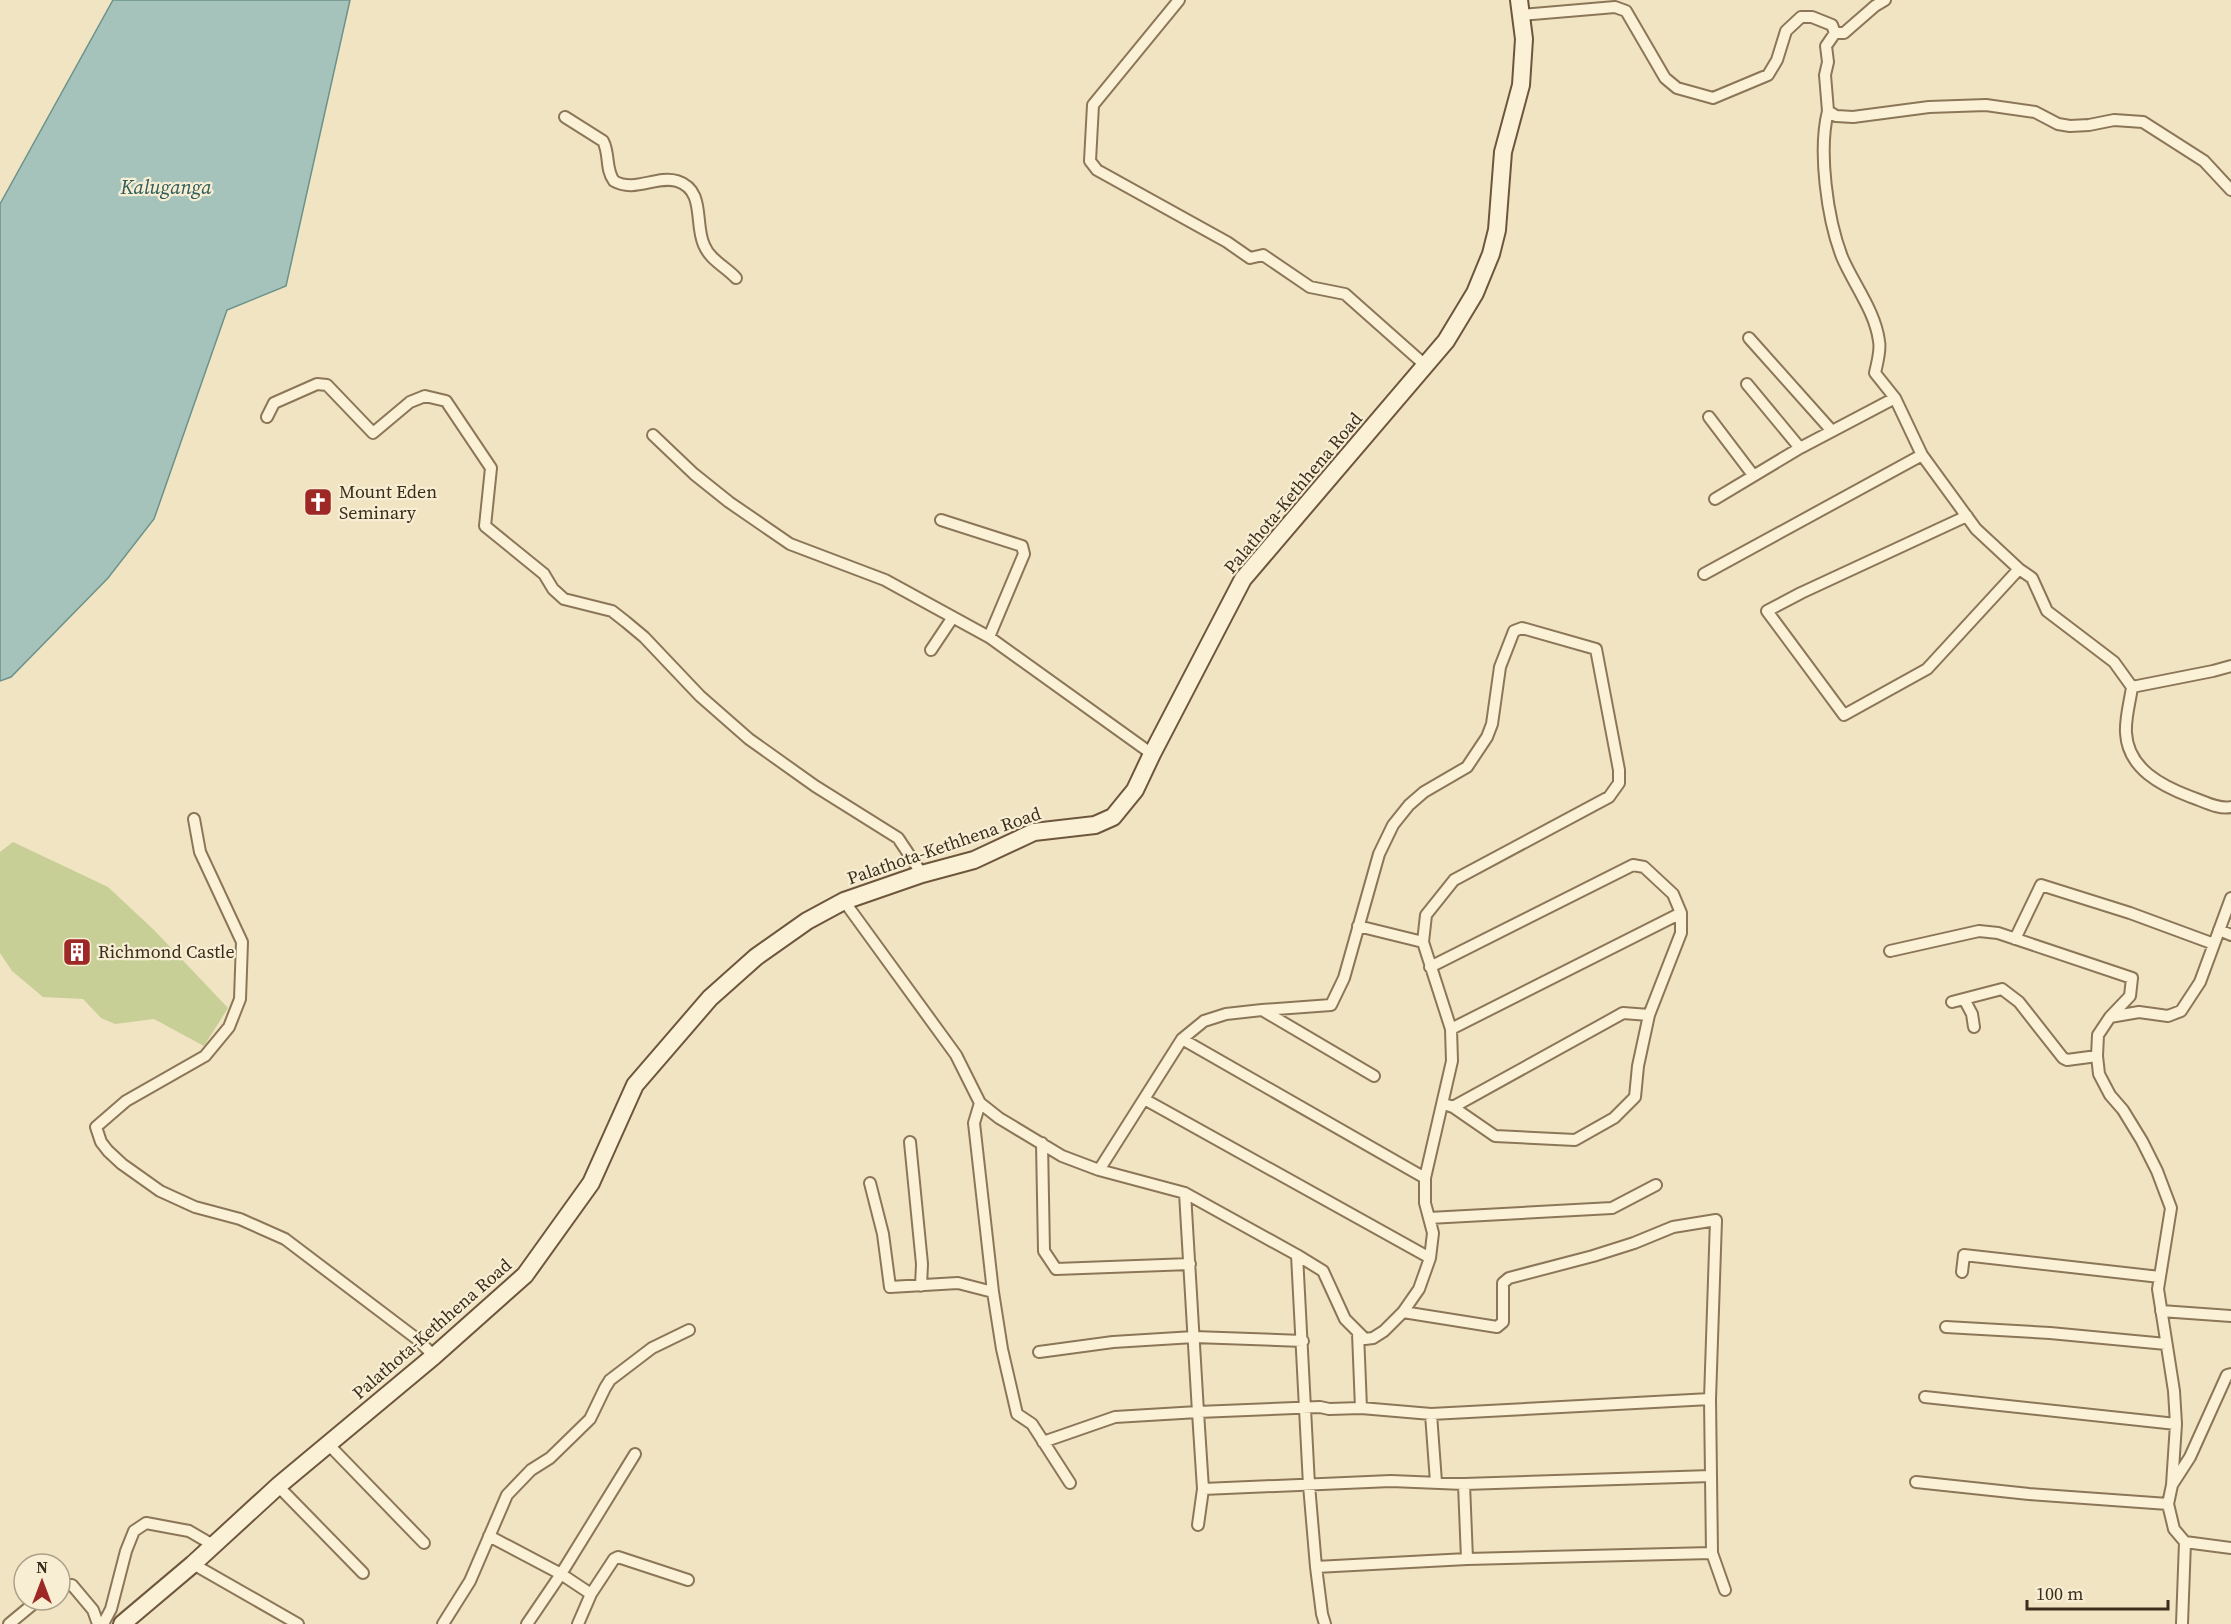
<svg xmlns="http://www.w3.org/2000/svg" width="2231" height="1624" font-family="'Source Serif 4',serif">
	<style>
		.green { fill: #c7cf96 }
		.water { fill: #a5c3bb; stroke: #6b928a; stroke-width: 1.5 }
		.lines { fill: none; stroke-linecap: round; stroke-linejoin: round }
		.street-casing { stroke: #8c7658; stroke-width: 14 }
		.secondary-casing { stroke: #6e563c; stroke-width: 20 }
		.street { stroke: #fbf1d7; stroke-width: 10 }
		.secondary { stroke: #fbf1d7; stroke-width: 16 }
		.labels { text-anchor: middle; stroke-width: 4.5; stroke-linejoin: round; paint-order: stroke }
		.poi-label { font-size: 18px; fill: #3b2d1d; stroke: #f7eed3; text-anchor: start }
		.street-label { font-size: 18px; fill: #3b2d1d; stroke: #f7eed3 }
		.water-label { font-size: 20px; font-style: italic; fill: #2c5b5a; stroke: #f7eed3 }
	</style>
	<rect width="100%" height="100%" fill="#f1e4c3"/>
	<!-- green -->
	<path class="green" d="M13,842L108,887L154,930L228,1008L204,1046L154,1019L115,1024L101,1018L83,999L43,997L12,971L0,953V852Z"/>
	<!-- water -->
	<path class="water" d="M113,0H350L286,286L227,310L154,519L108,578L11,677L0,681V204Z"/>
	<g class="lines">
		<!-- street casing -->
		<g class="street-casing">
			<path id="street" d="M1179,0L1093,105L1090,161L1097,170L1227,242L1250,258L1263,255L1310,287L1345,294L1425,365
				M1520,15L1615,7L1626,11L1665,78L1677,88L1713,98L1768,75L1777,60L1786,31L1801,17H1812L1832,25L1835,33L1826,46L1828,62L1825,75L1828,111L1836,116L1853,117L1929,107L1986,105L2035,112L2058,124L2070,126L2089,125L2114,120L2143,122L2204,161L2231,190
				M1835,33H1844L1875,6L1885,0
				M1828,111C1818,151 1827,218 1842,257C1854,285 1875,311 1879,341C1881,351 1877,363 1875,373L1895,398L1922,455L1976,529L2019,569L2032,578L2047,611L2114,662L2132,687C2130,702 2125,718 2126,733C2128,769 2162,786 2191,797C2203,801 2219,810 2231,807
				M565,117L603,141C610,154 605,169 614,181C635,193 656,175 677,181C706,190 694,224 704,245C710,260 726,267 736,278
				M1749,338L1832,431
				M1747,384L1800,448
				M267,417L274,403L317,384L327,385L373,433L410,402L425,396L446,401L491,468L485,526L544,574L553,589L564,599L612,611L626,622L644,637L700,696L749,739L815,786L898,838L922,874
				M1709,417L1753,475
				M653,435L694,474L729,502L790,544L885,580L989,637L1152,754
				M1715,499L1800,448L1895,398
				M1967,516L1801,593L1767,611L1844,715L1927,669L2019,569
				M941,520L1022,546L1024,554L989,637
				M1704,574L1922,455
				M931,650L953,617
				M2132,687L2213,671L2231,666
				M194,819L200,852L242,942L240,999L229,1027L205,1056L126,1101L96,1127L101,1142L108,1151L122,1164L160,1191L195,1207L240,1219L285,1239L417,1339L434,1356
				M844,901L956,1055L980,1103L999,1118L1062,1156L1099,1170L1185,1193L1297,1255L1323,1271L1345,1319L1365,1339L1373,1338L1384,1331L1403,1312L1419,1289L1430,1258L1433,1233L1425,1203V1178L1452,1061L1451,1029L1423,942L1426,915L1454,880L1609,797L1619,783V770L1596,649L1522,628L1514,631L1500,667L1492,724L1487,737L1467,767L1424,792L1409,805L1393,825L1379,854L1344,978L1331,1005L1262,1010L1226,1014L1204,1021L1182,1039L1099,1170
				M1358,926L1423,942
				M2219,930L2231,935
				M2015,939L2041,885L2130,913L2214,944
				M1890,951L1979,931L1998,933L2132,978L2130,996L2110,1017
				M1430,967L1633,865L1644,867L1673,894L1681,913V933L1649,1015L1638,1066L1635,1097L1614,1118L1575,1140L1495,1136L1453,1107L1444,1104
				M1964,999L1972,1014L1974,1027
				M1952,1002L2002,989L2019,1002L2063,1058L2067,1060L2097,1056
				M1262,1010L1374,1076
				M1451,1029L1681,913
				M1182,1039L1425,1178
				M1144,1099L1430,1258
				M980,1103L974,1123L993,1292L1002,1349L1017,1414L1032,1424L1070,1483
				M1453,1107L1623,1013L1649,1015
				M910,1142L922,1264L921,1286
				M1042,1143L1044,1251L1056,1269L1190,1264
				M870,1183L883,1234L890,1287L958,1283L993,1292
				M1185,1193L1198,1412L1320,1407L1329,1409L1361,1408L1431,1414L1710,1399
				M1429,1218L1612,1208L1656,1185
				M1297,1255L1309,1485L1316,1567L1322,1614L1325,1624
				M1962,1272L1964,1255L2160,1277
				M2161,1311L2231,1316
				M1403,1312L1497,1327L1503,1322V1283L1509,1278L1593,1256L1634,1243L1673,1227L1716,1220L1710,1399L1712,1553L1725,1590
				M1946,1327L2050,1333L2166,1344
				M1358,1333L1361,1408
				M1039,1352L1113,1342L1194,1337L1303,1341
				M1925,1397L2176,1424
				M1431,1414L1436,1482
				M1043,1442L1115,1417L1198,1412L1203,1489L1198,1525
				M329,1445L424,1543
				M1916,1482L2029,1494L2168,1504
				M1464,1484L1467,1559
				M2172,1485L2176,1424L2174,1391L2158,1289L2171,1208L2157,1171L2142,1141L2123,1110L2110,1095L2099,1074L2097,1056L2098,1035L2110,1017L2139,1012L2168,1016L2181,1011L2200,982L2231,898
				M278,1486L363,1573
				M1203,1489L1391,1481L1464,1484L1711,1476
				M489,1536L561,1574L591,1594
				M2185,1542L2174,1529L2168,1504L2172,1485L2190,1457L2227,1375L2231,1374
				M193,1564L298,1624
				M1316,1567L1467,1559L1712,1553
				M60,1586L72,1585L93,1610L98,1624
				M9,1624L38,1600
				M103,1624L111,1609L126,1551L134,1531L146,1523L189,1531L213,1545
				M443,1624L470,1581L507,1495L531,1470L550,1458L590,1419L605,1388L610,1380L652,1348L689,1330
				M527,1624L561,1574L635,1454
				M578,1624L591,1594L614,1559L618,1557L688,1580
				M2182,1624L2185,1542L2231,1548"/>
		</g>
		<!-- secondary casing -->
		<g class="secondary-casing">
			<path id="secondary" d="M122,1624L193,1564L278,1486L434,1356L525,1275L591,1183L635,1085L710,998L756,957L807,921L844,901L922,874L974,860L1034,832L1095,825L1113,817L1135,790L1152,754L1243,579L1446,341L1475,293L1491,254L1497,230L1503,152L1521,85L1524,39L1519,0"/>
		</g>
		<!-- street -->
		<use href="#street" class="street"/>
		<!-- secondary -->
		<use href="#secondary" class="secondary"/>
	</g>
	<!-- icons -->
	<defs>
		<g id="church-square" transform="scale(1.5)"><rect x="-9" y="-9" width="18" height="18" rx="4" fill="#9e2825" stroke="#f7eed3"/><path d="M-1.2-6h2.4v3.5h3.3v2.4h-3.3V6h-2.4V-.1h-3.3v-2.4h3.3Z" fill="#fff"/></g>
		<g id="building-square" transform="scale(1.5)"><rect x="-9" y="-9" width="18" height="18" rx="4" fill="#9e2825" stroke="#f7eed3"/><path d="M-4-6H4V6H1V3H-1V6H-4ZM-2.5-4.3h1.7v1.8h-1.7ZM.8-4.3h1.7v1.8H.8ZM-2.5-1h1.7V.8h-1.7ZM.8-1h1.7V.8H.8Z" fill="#fff"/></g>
	</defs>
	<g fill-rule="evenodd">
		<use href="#church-square" x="318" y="502"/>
		<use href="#building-square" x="77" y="952"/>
	</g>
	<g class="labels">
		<!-- poi labels -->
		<g class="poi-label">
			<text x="339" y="498">Mount Eden<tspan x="339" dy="21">Seminary</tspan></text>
			<text x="98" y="958">Richmond Castle</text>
		</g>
		<!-- street labels -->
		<g class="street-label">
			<text transform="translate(1293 493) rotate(-50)" y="6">Palathota-Kethhena Road</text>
			<text transform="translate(944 846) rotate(-19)" y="6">Palathota-Kethhena Road</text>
			<text transform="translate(432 1329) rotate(-41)" y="6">Palathota-Kethhena Road</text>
		</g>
		<!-- water labels -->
		<g class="water-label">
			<text x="166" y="194">Kaluganga</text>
		</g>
	</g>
	<!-- north arrow -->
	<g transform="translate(42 1582)"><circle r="28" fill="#f7eed3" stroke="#aca18a" stroke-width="1.5"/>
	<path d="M0-4.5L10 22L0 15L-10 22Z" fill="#9e2825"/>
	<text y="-9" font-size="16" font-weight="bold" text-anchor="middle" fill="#3b2d1d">N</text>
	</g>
	<!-- scale -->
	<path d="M2027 1600v9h141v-9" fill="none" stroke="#3b2d1d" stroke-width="3"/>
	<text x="2036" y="1600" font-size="18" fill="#3b2d1d" stroke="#f7eed3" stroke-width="4.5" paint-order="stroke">100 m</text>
</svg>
